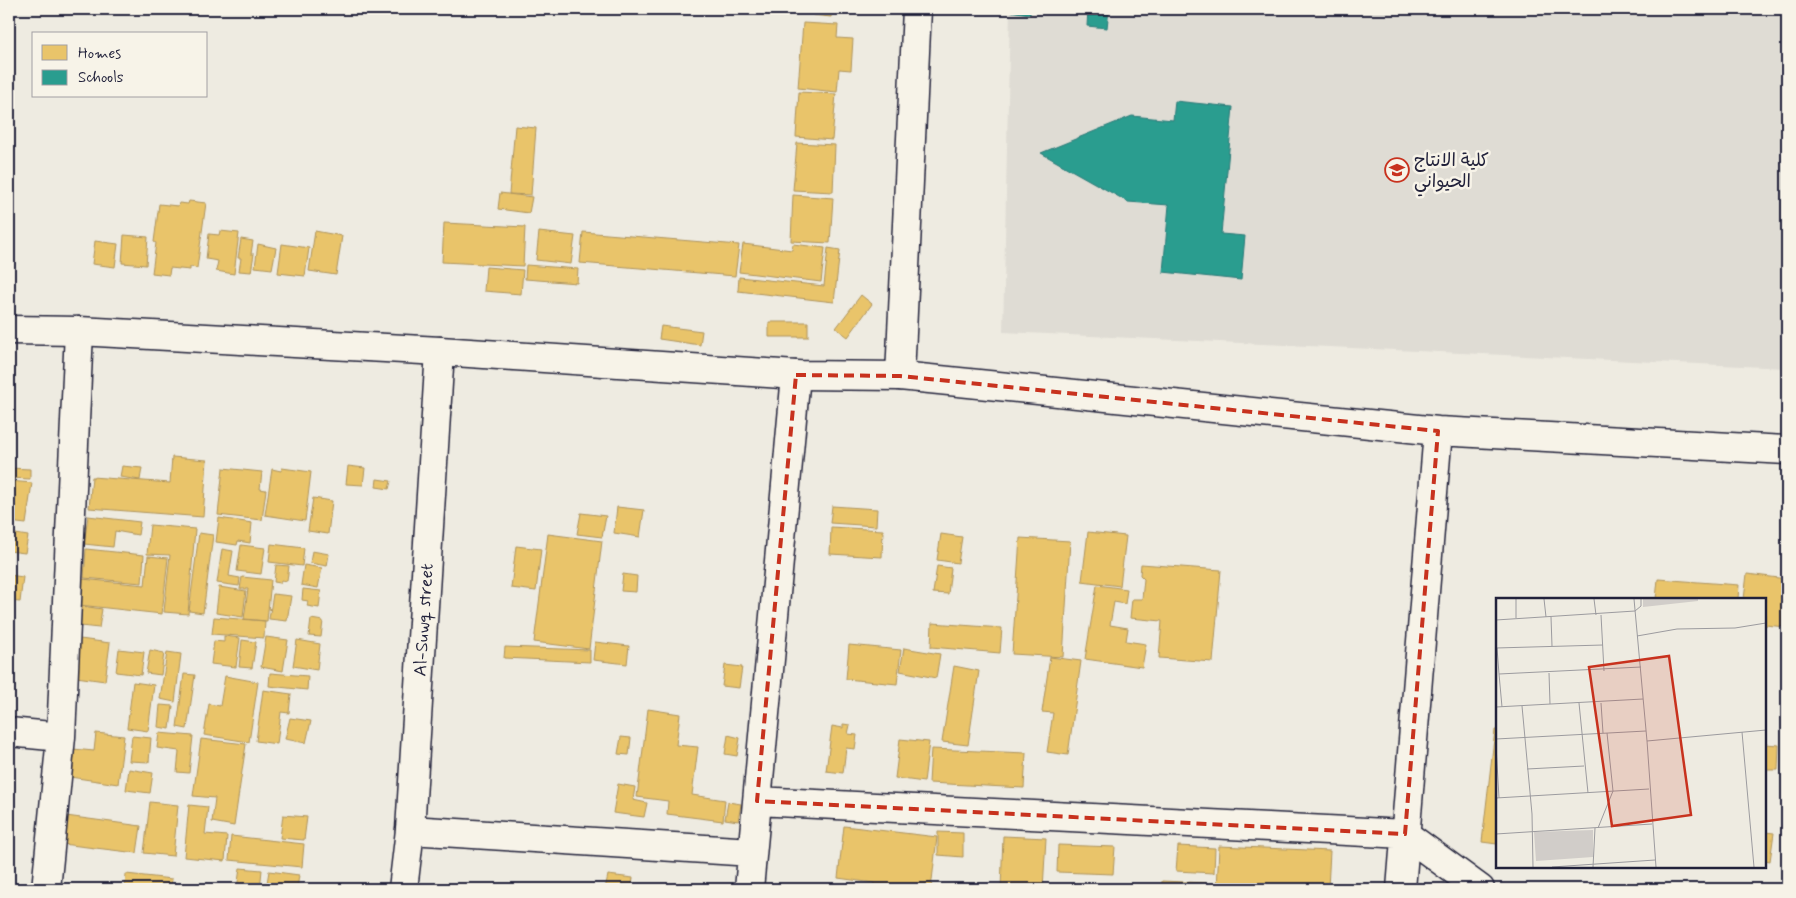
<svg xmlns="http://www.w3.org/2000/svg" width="1796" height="898" font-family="Mynerve,'Playpen Sans Arabic',sans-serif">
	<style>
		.built { fill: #dfdcd4 }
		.homes { fill: #e9c46a; stroke: #ad935c }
		.schools { fill: #2a9d8f; stroke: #287876 }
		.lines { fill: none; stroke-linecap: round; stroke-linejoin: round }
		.street-casing { stroke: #22223b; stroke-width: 31 }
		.secondary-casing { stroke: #22223b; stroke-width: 31 }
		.primary-casing { stroke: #22223b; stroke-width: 31 }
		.street { stroke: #f7f3e8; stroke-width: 28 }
		.secondary { stroke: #f7f3e8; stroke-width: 28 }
		.primary { stroke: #f7f3e8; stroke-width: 28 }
		.marked { fill: none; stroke: #c8321e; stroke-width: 4; stroke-dasharray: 10 6; stroke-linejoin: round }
		.labels { text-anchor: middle; stroke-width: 5; stroke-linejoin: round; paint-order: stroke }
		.poi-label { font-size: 18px; fill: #22223b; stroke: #f7f3e8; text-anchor: start }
		.street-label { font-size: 18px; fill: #22223b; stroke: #f7f3e8 }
		.inset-road { fill: none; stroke: #9c9b9f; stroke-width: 1 }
		.view { fill: #c8321e; fill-opacity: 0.15; stroke: #c8321e; stroke-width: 2.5 }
		.inset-edge { fill: none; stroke: #22223b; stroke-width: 2.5 }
	</style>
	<rect width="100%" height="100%" fill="#eeebe1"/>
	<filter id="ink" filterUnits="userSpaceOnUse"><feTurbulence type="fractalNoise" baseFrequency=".02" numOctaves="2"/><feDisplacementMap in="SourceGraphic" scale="10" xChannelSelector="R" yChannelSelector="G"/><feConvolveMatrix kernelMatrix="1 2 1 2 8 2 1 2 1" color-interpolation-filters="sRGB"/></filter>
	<g filter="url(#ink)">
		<!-- built -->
		<path class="built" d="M1010,9H1787V368L1003,332Z"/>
		<!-- homes -->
		<path class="homes" d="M658,9H693L692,13Z
			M814,9H832L831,17L813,15Z
			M803,23L838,25L837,38L853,39L851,70L839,69L837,92L798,88Z
			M799,92L836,94L832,140L796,137Z
			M515,126L536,128L531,195L509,194Z
			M797,143L835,145L833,192L793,190Z
			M500,193L532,197L529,213L498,209Z
			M793,195L833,198L830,243L791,241Z
			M189,201L206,203L197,268L190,267V270L170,268L169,275L152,273L156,243L154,242L159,204L178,206L179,203L188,204Z
			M444,223L525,227L523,266L442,262Z
			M220,231L239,233L234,274L216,271L218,261L206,259L209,234L219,235Z
			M315,231L342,236L336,275L309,271Z
			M539,232L575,236L571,264L536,260Z
			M583,232L739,245L735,276L580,263Z
			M124,235L148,237L146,265L122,263Z
			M241,239L253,241L251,254H254L251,272L239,271L241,258H238Z
			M95,241L118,244L115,267L92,264Z
			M258,244L276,248L272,269L255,267Z
			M282,244L309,248L305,276L278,273Z
			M743,244L792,250L793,244L825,248L821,282L739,272Z
			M828,248L840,250L834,302L738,291L739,277L824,286Z
			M526,265L578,269L577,283L525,279Z
			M486,267L523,270L521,294L484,291Z
			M861,295L872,304L848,337L836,328Z
			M769,322H808V337H769Z
			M661,326L702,331L700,345L659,339Z
			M172,457L207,460L203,517L89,508L92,477L170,483Z
			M122,466L142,468L140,480L120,477Z
			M348,466L365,468L363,485L346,484Z
			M9,468L30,469V479L9,478Z
			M223,468L262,472L260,489L266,490L262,520L218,515Z
			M282,468L311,472L305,521L265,515L272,469L281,471Z
			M377,479L391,481L389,489L376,487Z
			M9,481L32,483L26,524L9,522Z
			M313,498L332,501L328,534L308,531Z
			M832,506L877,509L876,526L830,523Z
			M617,507L644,510L640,537L614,533Z
			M581,513L606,516L602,537L577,534Z
			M88,516L140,522L138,535L115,531L113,547L84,544Z
			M219,518L252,523L250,543L238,541L237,545L216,542Z
			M150,525L195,529L188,614L164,612L170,555L147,554Z
			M831,527L883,530L882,557L830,554Z
			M1088,532L1126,536L1120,586L1082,581Z
			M9,533L28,536L25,553L9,551Z
			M199,533L213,535L203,613L189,611Z
			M548,534L602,541L589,649L534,642Z
			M941,534L962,537L958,563L937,560Z
			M1020,538L1070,541L1063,657L1012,654Z
			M271,544L304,548L302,566L269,562Z
			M241,545L265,548L261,574L237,571Z
			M516,546L541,549L536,591L511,588Z
			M86,549L144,555L142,583L84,578Z
			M222,549L233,551L229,576L240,578L239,586L217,583Z
			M312,551L329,554L327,566L310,563Z
			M148,556L168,558L162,614L79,605L82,579L145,585Z
			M1141,564L1221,570L1213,662L1159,658L1162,621L1130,618L1132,599H1142L1144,579L1140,575Z
			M276,565L289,566L287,581L281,580L280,583L274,582Z
			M304,565L322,568L318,588L301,585Z
			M937,566L951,568L948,594L933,593Z
			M623,574L637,576L636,592L621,591Z
			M1747,574L1787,579L1786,627L1765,625V599H1744Z
			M9,575L23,577L20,602L9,601Z
			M242,577L271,580L267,621L244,619L248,589H240Z
			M1658,579L1739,585L1738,599H1656Z
			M1097,585L1127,589L1125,604L1114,602L1110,625L1128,628L1126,641L1146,644L1142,667L1085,659Z
			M219,587L246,591L243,617L216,613Z
			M303,589L321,591L319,608L307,606L308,601L302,600Z
			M273,594L291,596L287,621L269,619Z
			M82,606L102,609L99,628L80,626Z
			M214,617L265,621L264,638L212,634Z
			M311,619L323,621L321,637L309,636Z
			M932,623L1002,628L1000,653L931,647Z
			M224,636L240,638L236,667L211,664L214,641L224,642Z
			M266,637L288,640L283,671L261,667Z
			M80,639L110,643L105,681L76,677Z
			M242,640L256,642L252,668L239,667Z
			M297,640L320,644L317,670L293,666Z
			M595,642L629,646L627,664L593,660Z
			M849,645L901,650L897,684L846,679Z
			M505,647L590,650V662L504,658Z
			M904,648L940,654L936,678L900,671Z
			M119,649L144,652L141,675L116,672Z
			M150,650L164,653L161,675L146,673Z
			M167,652L181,654L175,702L160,699Z
			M9,653L14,654L11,675H9Z
			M1050,657L1081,661L1068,755L1047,752L1053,713L1042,712Z
			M725,665L742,667L739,688L722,686Z
			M954,666L979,671L968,745L942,742Z
			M270,673L308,676L307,690L269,686Z
			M184,674L195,675L187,729L177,727Z
			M225,676L258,682L249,742L204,735L209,704L220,706Z
			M133,682L154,685L148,731L127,728Z
			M263,690L291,694L289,713L281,712L277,744L256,741Z
			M160,705L173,706L170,729L158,727Z
			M648,709L680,714L676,745L698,747L692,795L725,800L723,821L667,814L668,801L637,797Z
			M290,718L311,721L306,743L285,739Z
			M843,724L850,725L848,734L857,735L855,749L846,748L843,773L826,771L832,726L843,728Z
			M1495,730H1497V844L1482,842Z
			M96,733L124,736L118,784L70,777L73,749L94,751Z
			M159,733L193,736L189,773L177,772L179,751L157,748Z
			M728,735L740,738L737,756L725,754Z
			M132,736L151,738L149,762L129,761Z
			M621,737L631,738L629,755L618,754Z
			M201,739L246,744L234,826L212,822L215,798L193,796Z
			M900,739L929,742L924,782L895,778Z
			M1765,744L1779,745L1778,770H1765Z
			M931,749L1026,753L1024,788L929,783Z
			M129,769L153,773L150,793L126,790Z
			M618,784L635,787L633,800L647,803L644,817L613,813Z
			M150,802L178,805L173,856L144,853Z
			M728,802L741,804L738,821L725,819Z
			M189,805L208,807L205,834L227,836L225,861L184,857Z
			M283,815L307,817L304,840L280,838Z
			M66,816L141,826L137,853L62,844Z
			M844,826L937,837L931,889H873L874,883L838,878Z
			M938,832L963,833V857L938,855Z
			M1765,832L1774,833L1770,861L1765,860Z
			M231,836L304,844L302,867L229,860Z
			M1003,836L1046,838L1043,889H1001Z
			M1058,845L1115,847L1113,874L1057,872Z
			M1178,846L1215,848L1214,873L1176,871Z
			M1219,846L1330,851L1328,889H1217Z
			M240,868L262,870L260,889H237Z
			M269,871L299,875L297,889H266Z
			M126,874L172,879L171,889H125Z
			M608,875L633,878L631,889H605Z
			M1162,881L1206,883V889H1162Z"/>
		<!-- schools -->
		<path class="schools" d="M1002,9H1031L1030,14L1002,10Z
			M1088,9H1109L1107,28L1087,26Z
			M1175,101L1233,107L1221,234L1245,236L1241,280L1163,272L1169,205L1128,202L1041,153L1132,116L1173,120Z"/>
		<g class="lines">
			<!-- street casing -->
			<g class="street-casing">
				<path id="street" d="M900,376L1438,431L1787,450
					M9,732L61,737
					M757,801L1405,834L1480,889
					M410,830L752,852
					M46,889L61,737L79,331
					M749,889L796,375
					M1401,889L1438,431"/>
			</g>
			<!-- secondary casing -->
			<g class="secondary-casing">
				<g id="secondary">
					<path id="s1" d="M403,889L410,830L440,351"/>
				</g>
			</g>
			<!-- primary casing -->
			<g class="primary-casing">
				<path id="primary" d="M9,330L79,331L440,351L796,375L900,376L917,9"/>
			</g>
			<!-- street -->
			<use href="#street" class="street"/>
			<!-- secondary -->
			<use href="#secondary" class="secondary"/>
			<!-- primary -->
			<use href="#primary" class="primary"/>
		</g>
	</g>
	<!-- marked area -->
	<path class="marked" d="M796,375L900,376L1438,431L1405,834L757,801Z"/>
	<!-- icons -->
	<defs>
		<g id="university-ring" transform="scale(1.25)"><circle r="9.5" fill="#f7f3e8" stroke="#c8321e" stroke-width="1.5"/><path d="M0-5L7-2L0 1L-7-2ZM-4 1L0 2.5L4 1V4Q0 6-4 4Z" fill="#c8321e"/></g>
	</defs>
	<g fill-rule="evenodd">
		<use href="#university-ring" x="1397" y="170"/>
	</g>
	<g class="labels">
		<!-- poi labels -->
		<g class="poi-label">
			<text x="1414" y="166">كلية الانتاج<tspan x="1414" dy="21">الحيواني</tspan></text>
		</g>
		<!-- street labels -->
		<g class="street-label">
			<text dy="6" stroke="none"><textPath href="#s1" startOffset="270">Al-Suwq street</textPath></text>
		</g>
	</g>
	<!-- overview -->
	<g transform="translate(1496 598)">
		<rect width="270" height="270" fill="#eeebe1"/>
		<path d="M147,1H202V3L147,9ZM97,232V259L40,263L38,234Z" fill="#d1cdc9"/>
		<path class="inset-road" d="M20,1V20M48,1L50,19M98,1L100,17M138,1L151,143L270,132M105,17L108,73M55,19L56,48M0,22L139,13L145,8V1M141,38L181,31L239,30L270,25M0,50L107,47M1,50L3,76M53,75L54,106M83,105L92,195M105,105L107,135M26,108L36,216L37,269M0,109L147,101M6,109L3,76L145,69M246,134L258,269M0,141L150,133M151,143L160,269M0,147L3,200M31,171L88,168M0,200L153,191M102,230L117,193L111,135M0,236L156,226M56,269L159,262M97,269L99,230"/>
		<path class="view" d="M173,58L195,217L116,228L93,69Z"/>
		<rect width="270" height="270" class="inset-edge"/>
	</g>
	<!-- margin -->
	<rect width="1796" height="898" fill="none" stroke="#f7f3e8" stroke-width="30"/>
	<rect x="15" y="15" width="1766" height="868" fill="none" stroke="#22223b" stroke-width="2" filter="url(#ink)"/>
	<!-- legend -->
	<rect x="32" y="32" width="175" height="65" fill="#f7f3e8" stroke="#a29fa3"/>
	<rect x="42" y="45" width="25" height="15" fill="#e9c46a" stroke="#a29fa3"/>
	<text x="78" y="58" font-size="15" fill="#22223b">Homes</text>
	<rect x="42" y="70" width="25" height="15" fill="#2a9d8f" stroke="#a29fa3"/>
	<text x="78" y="82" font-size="15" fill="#22223b">Schools</text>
</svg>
